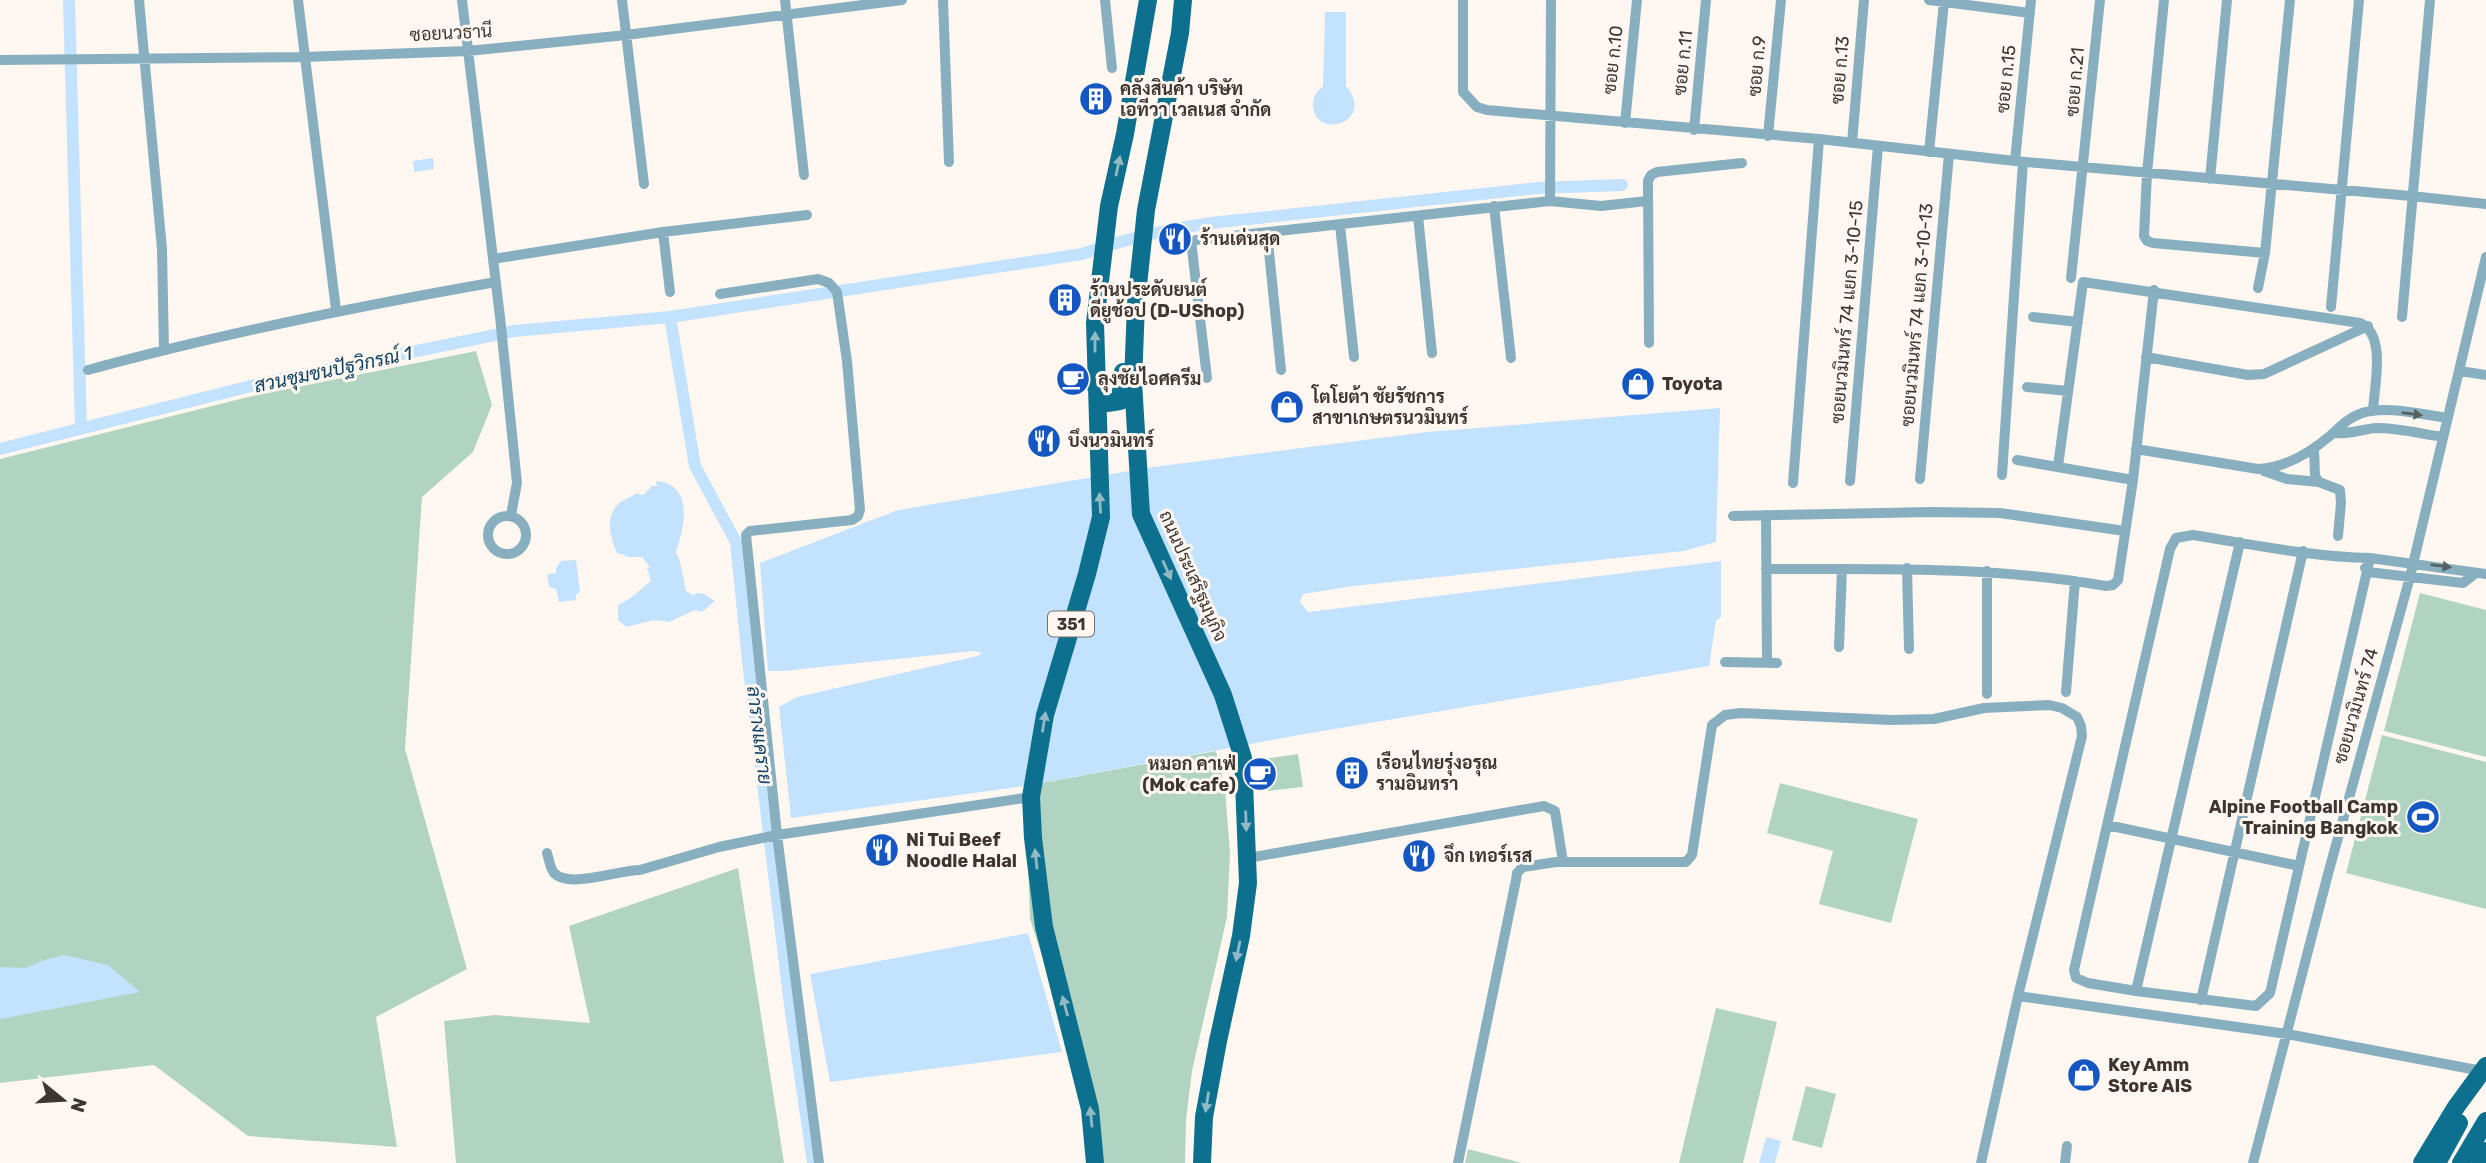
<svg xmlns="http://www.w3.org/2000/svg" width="2486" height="1163" font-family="Rubik,Sarabun,sans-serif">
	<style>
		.green { fill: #b1d4c2 }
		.water { fill: #c2e2fd }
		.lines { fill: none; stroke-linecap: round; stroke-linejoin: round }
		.canal { stroke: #c2e2fd; stroke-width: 12 }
		.minor { stroke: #87afc0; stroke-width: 10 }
		.primary { stroke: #0d708e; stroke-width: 18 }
		.oneway { fill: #92bac4 }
		.oneway2 { fill: #576062 }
		.labels { text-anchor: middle; stroke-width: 6; stroke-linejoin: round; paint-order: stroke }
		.shield { fill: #fff7f0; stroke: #777069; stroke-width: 2 }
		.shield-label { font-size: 16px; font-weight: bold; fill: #3d362f }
		.street-label { font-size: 18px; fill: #3d362f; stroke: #fff7f0 }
		.poi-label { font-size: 18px; font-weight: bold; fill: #3d362f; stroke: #fff7f0; text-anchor: start }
		.water-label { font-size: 19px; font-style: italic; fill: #0e4164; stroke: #fff7f0 }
	</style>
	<rect width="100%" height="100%" fill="#fff7f0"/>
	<!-- green -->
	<path class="green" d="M476,351L492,405L473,452L422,497L405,749L467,969L376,1017L397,1147L248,1136L154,1065L0,1083V459L248,397Z
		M2420,593L2486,610V757L2384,731Z
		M2382,735L2486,762V909L2346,873Z
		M1216,751L1225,789L1230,853L1227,917L1192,1071L1186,1120L1185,1163H1098L1096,1122L1030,919L1025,786Z
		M1298,754L1303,787L1268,791L1264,759Z
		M1780,783L1918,819L1891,923L1819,904L1833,851L1767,833Z
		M738,868L784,1163H456L444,1021L495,1015L590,1023L569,926Z
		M1716,1008L1777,1022L1743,1163H1679Z
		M1806,1086L1836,1094L1822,1148L1792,1140Z
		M1468,1149L1522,1163H1465Z"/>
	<!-- water -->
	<path class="water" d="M1325,12H1346V86C1377,121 1315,142 1313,105C1313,96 1317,91 1323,86Z
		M433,158L434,169L414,172L413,161Z
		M1720,408L1716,542L1684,551L1354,586L1303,594L1300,602L1308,612L1721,561V617L1716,621L1709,666L1299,735L1025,786L791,818L779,707L797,697L977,656L982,653L974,651L783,671H768L760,563L898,510L1153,467L1427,432Z
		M656,481C694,484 685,526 676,552L680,561L686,591L694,596L696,593L704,594L715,601L702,612L695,610L669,622L654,620L626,627L618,620V605C630,600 641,589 651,581L647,568L650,567L642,557H629L617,553C611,539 604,518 618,504C624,499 631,498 636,493L643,495L652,486H657Z
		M576,560L580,591L576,595V600L559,602L556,589L549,587L547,574L556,573V568L561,561Z
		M1028,933L1062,1052L830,1082L810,974Z
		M64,955L108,965L140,992L0,1019V967L26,968L44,960Z
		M1766,1137L1781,1141L1775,1163H1759Z"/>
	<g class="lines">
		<!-- canal -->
		<path class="canal" d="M69,0L81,429
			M670,317L695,466L736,542L748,661L791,1013L813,1163
			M0,449L271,381L514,331L670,317L1082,254C1125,239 1166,229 1211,223L1538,188L1622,185"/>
		<!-- minor -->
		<path class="minor" d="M139,0L162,249L164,349
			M298,0L336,310
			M462,0L500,317L517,483L511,515
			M622,0L644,184
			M785,0L804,175
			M943,0L949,162
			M1105,0L1112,68
			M1463,0V92L1477,107L1487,110L1819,139L2015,161L2411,196L2486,204
			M1929,0L2030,13
			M2164,0L2147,173L2144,236L2147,241L2153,243L2265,253
			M0,60L304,57L468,51L626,35L902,0
			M1625,123L1637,0
			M1694,130L1706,0
			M1768,136L1781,0
			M1852,143L1864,0
			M1929,152L1944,2
			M2015,161L2031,0
			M2210,179L2227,0
			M1550,201L1551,0
			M1494,206L1511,358
			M1418,216L1432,353
			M1340,225L1354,357
			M663,232L670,292
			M1267,232L1281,370
			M493,259L663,232L807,215
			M2071,278L2100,0
			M2258,288L2265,253L2290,0
			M720,294L818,279L829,283L837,292L847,361L860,510L858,516L852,520L750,531L746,535L777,835L819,1163
			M2331,307L2359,0
			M2033,317L2078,322
			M2402,317L2430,0
			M1649,343L1648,181L1651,175L1657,172L1742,163
			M2146,357L2248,375L2264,374L2368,326
			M88,370C223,333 359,306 496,282
			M2460,371L2486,375
			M1207,378L1192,249V243L1196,240L1550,201L1601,206L1647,201
			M2027,387L2068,391
			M2333,433C2349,435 2361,429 2377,428C2399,428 2422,434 2443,437
			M2136,449L2258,469C2285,468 2311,452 2331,435C2341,426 2348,418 2362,413C2387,405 2422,415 2448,418
			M2314,449L2315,476L2319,482L2340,490L2341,503L2338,536
			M2017,460L2133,480
			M2058,466L2083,282L2360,323C2387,334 2374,387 2373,411
			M2264,471L2287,479L2319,482
			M2002,475L2023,162
			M1920,479L1949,154
			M1850,481L1878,146
			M1793,483L1819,139
			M1766,515L1767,663
			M488 535a19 19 0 1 1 38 0a19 19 0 1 1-38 0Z
			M1733,516L1931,512L2000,513L2125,531
			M2370,558L2270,993L2256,1006L2136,991L2088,983L2076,978L2074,970L2170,549L2176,538L2193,535C2251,544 2311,557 2370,558L2486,574
			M1907,568L1909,649
			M2365,568L2368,572L2463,583L2476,573
			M1766,569C1880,569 1993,566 2106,586L2113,585L2118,580L2133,480L2154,290
			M1987,571V694
			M1839,647L1842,569
			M1725,662L1777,663
			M2066,692L2075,581
			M2107,825L2299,866
			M547,853C549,859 550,868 554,873C569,889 618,870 640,870L719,847L777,835L1031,797
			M1248,858L1544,806L1555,811L1563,862
			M2136,991L2240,542
			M2018,996L2287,1034L2482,1071
			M2201,1000L2303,551
			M1458,1163L1516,880L1517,873L1523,867L1556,862H1686L1692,855L1712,725L1725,715L1741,713L1891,720L1934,719L1984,708L2049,705L2062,708L2077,717L2081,726L2082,736L2018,996L1981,1163
			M2065,1163L2067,1146
			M2253,1163L2328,874L2410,577L2486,257"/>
		<!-- primary -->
		<path class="primary" d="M1183,0L1180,33L1146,210L1136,304L1133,382L1141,514L1223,695L1243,758L1248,883L1241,936L1218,1041L1204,1117L1202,1163
			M1096,387L1101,398L1107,403L1120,401L1123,372
			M1095,1163L1090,1109L1044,927L1033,838L1031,797L1045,715L1087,574L1101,517L1095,323L1109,206L1125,134L1148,0
			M2422,1163L2456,1107L2486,1066
			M2437,1163L2459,1123
			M2461,1163L2486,1121
			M2481,1163L2486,1151"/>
	</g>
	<!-- one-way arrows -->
	<defs><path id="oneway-solid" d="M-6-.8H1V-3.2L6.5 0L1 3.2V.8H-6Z" transform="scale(1.75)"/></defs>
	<g class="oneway">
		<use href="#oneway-solid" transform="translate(1118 166) rotate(-78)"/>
		<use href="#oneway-solid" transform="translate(1095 342) rotate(-90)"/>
		<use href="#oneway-solid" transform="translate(1100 503) rotate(-93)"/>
		<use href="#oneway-solid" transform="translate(1167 570) rotate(66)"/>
		<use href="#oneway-solid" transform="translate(1044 722) rotate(-81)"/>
		<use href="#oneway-solid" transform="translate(1246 821) rotate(88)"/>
		<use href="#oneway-solid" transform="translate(1036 859) rotate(-96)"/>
		<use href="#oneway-solid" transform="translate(1238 951) rotate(101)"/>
		<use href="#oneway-solid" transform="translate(1065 1006) rotate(-105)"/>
		<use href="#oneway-solid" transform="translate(1207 1102) rotate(99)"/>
		<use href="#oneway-solid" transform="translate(1091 1117) rotate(-96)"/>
	</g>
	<g class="oneway2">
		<use href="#oneway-solid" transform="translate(2412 414) rotate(7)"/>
		<use href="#oneway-solid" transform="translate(2441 566) rotate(7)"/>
	</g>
	<!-- icons -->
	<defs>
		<g id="building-disc" transform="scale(1.75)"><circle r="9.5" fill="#1457c2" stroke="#fff7f0"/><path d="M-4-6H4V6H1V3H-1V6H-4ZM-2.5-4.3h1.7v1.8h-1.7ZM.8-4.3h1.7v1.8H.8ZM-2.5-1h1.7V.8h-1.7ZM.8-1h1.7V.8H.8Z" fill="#fff"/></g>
		<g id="restaurant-disc" transform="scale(1.75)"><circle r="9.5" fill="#1457c2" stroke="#fff7f0"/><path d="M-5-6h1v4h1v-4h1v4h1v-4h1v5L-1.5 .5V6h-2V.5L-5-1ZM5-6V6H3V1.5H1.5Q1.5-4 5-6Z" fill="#fff"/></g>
		<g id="cafe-disc" transform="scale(1.75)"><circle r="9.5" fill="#1457c2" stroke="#fff7f0"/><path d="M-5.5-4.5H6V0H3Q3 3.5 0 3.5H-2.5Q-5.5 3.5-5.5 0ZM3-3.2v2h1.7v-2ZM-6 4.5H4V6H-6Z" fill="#fff"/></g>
		<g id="shop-disc" transform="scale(1.75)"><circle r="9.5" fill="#1457c2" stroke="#fff7f0"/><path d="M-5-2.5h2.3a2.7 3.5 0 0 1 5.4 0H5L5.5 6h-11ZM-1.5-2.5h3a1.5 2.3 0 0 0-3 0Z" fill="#fff"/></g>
		<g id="stadium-disc" transform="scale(1.75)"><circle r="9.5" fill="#1457c2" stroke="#fff7f0"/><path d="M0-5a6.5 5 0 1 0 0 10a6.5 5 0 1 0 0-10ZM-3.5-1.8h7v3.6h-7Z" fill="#fff"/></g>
	</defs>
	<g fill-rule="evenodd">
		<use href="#building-disc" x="1096" y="99"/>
		<use href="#restaurant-disc" x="1175" y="239"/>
		<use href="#building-disc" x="1065" y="300"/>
		<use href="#cafe-disc" x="1073" y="379"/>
		<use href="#shop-disc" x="1638" y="384"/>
		<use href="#shop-disc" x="1287" y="407"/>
		<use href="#restaurant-disc" x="1044" y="441"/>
		<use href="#building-disc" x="1352" y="773"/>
		<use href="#cafe-disc" x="1260" y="774"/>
		<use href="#stadium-disc" x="2423" y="817"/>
		<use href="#restaurant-disc" x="882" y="850"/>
		<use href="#restaurant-disc" x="1419" y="856"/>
		<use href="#shop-disc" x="2084" y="1075"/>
	</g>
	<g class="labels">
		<!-- shield labels -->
		<rect class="shield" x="1048" y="611.5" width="46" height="25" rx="5"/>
		<g class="shield-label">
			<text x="1071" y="630">351</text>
		</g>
		<!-- street labels -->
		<g class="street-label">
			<text transform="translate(451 33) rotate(-3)" y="6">ซอยนวธานี</text>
			<text transform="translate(1613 60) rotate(-84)" y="6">ซอย ก.10</text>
			<text transform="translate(1683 63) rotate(-84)" y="6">ซอย ก.11</text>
			<text transform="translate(1757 66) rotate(-85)" y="6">ซอย ก.9</text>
			<text transform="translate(1840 70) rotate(-85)" y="6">ซอย ก.13</text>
			<text transform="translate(2006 79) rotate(-84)" y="6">ซอย ก.15</text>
			<text transform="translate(2075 82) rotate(-85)" y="6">ซอย ก.21</text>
			<text transform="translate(1847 312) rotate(-85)" y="6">ซอยนวมินทร์ 74 แยก 3-10-15</text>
			<text transform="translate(1917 315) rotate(-85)" y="6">ซอยนวมินทร์ 74 แยก 3-10-13</text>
			<text transform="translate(1193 576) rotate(66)" y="6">ถนนประเสริฐมนูกิจ</text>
			<text transform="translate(2356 706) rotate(-74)" y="6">ซอยนวมินทร์ 74</text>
		</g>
		<!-- poi labels -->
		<g class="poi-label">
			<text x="1120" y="95">คลังสินค้า บริษัท<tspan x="1120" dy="21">เอทีวา เวลเนส จำกัด</tspan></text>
			<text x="1200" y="245">ร้านเด่นสุด</text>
			<text x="1090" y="296">ร้านประดับยนต์<tspan x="1090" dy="21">ดียูช้อป (D-UShop)</tspan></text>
			<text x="1098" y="385">ลุงชัยไอศครีม</text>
			<text x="1662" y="390">Toyota</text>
			<text x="1312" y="403">โตโยต้า ชัยรัชการ<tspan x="1312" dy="21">สาขาเกษตรนวมินทร์</tspan></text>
			<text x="1068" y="447">บึงนวมินทร์</text>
			<text x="1376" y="769">เรือนไทยรุ่งอรุณ<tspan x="1376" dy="21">รามอินทรา</tspan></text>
			<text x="1236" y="770" text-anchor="end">หมอก คาเฟ่<tspan x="1236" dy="21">(Mok cafe)</tspan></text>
			<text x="2398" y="813" text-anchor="end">Alpine Football Camp<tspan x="2398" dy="21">Training Bangkok</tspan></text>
			<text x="906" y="846">Ni Tui Beef<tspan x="906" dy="21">Noodle Halal</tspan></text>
			<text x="1444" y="862">จึก เทอร์เรส</text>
			<text x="2108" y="1071">Key Amm<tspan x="2108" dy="21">Store AIS</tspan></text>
		</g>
		<!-- water labels -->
		<g class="water-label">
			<text transform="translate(333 369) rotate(-12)" y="7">สวนชุมชนปัฐวิกรณ์ 1</text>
			<text transform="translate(760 735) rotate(83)" y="7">ลำรางแคราย</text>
		</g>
	</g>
	<!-- north arrow -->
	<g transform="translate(63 1100) rotate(108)" stroke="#fff7f0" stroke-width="5" paint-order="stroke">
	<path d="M0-5L12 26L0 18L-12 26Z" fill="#3d362f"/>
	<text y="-10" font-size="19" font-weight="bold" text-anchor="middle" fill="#3d362f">N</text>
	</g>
</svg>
